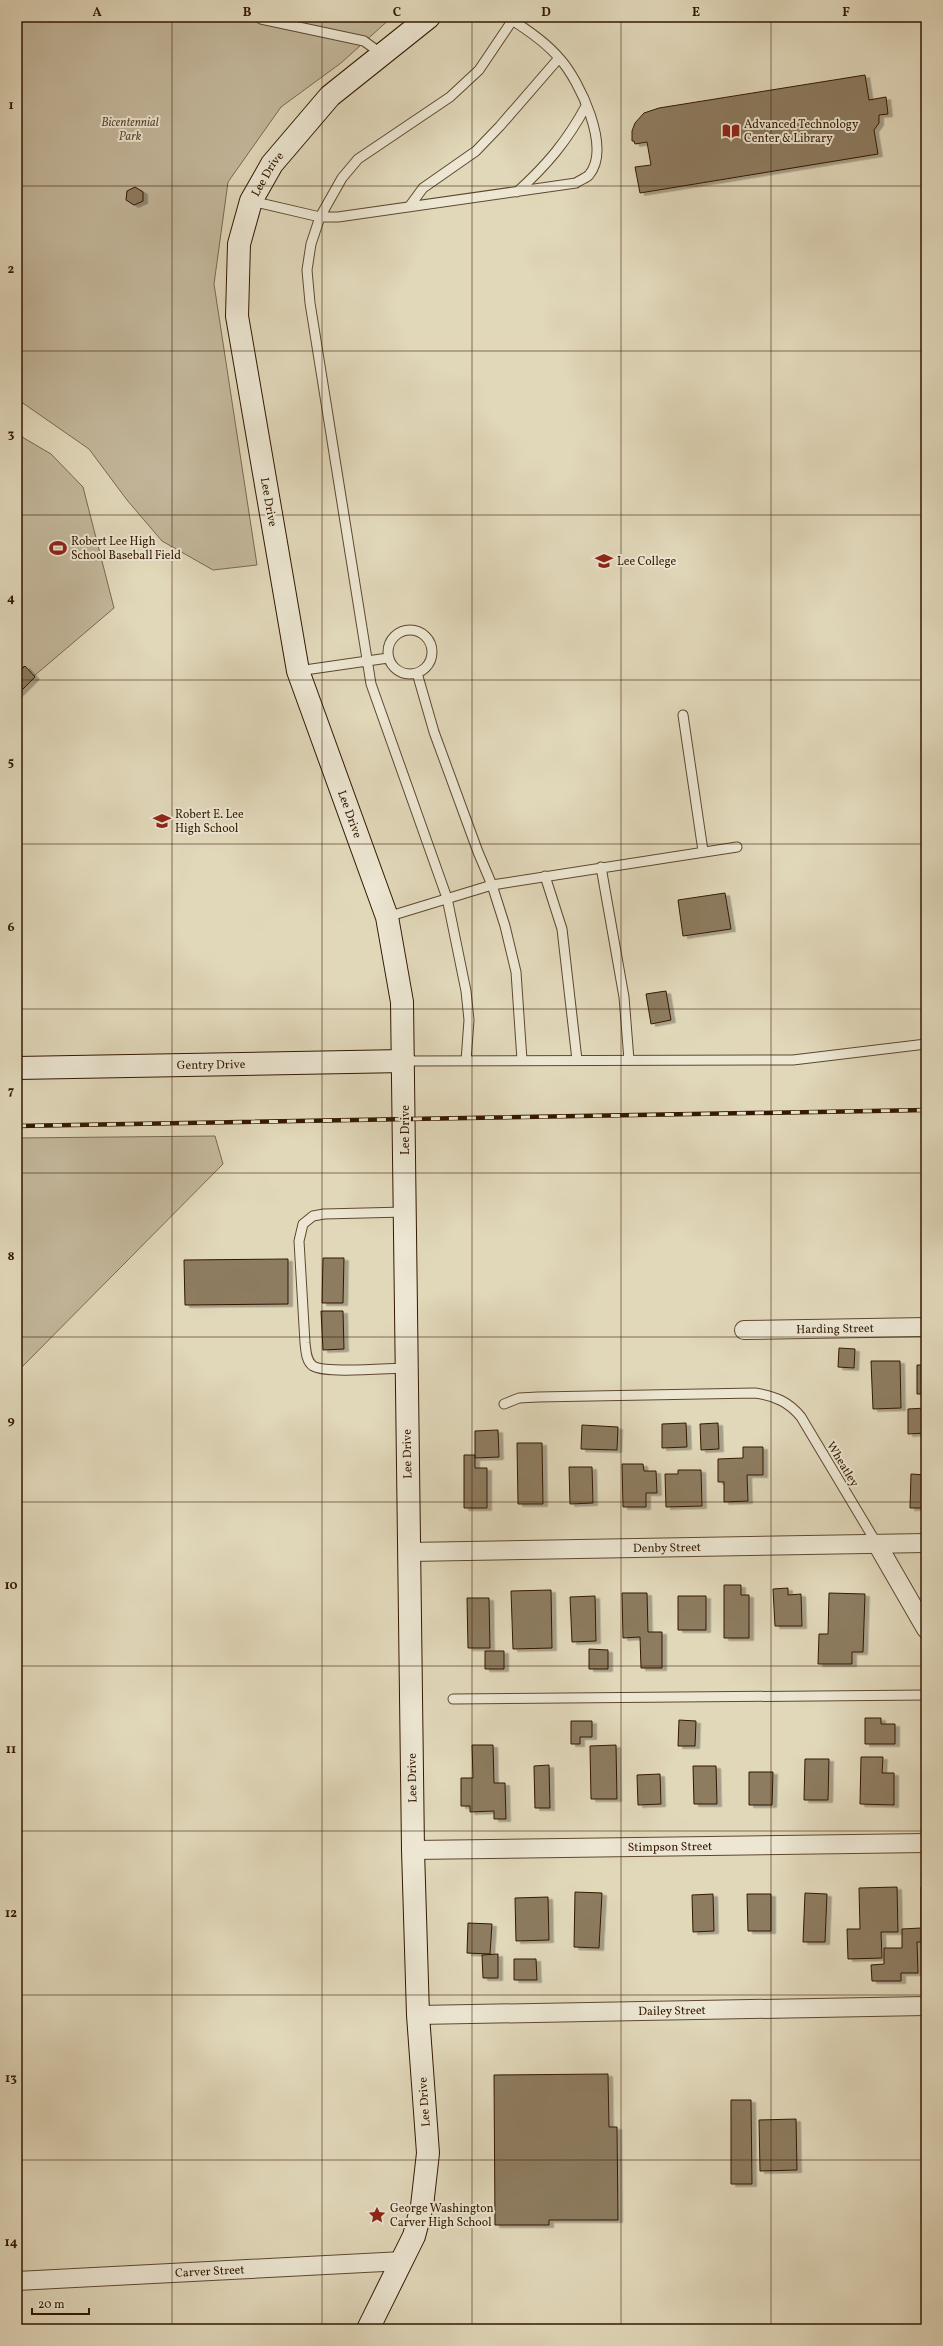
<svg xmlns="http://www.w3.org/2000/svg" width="943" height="2346" font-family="Vollkorn,serif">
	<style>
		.green { fill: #c3b79b; stroke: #7b684e }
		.building { fill: #8d7c61; stroke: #331801; filter: url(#shadow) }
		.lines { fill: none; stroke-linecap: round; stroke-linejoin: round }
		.lane-casing { stroke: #5e482f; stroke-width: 11 }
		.street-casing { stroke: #5e482f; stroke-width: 20 }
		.secondary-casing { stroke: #331801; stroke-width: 24 }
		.lane { stroke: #ece6d2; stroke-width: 9 }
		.street { stroke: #ece6d2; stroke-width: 18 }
		.secondary { stroke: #ece6d2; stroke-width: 22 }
		.rail-casing { stroke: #331801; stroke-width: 4.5 }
		.rail { stroke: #ece6d2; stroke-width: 3; stroke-dasharray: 9; stroke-linecap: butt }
		.grid { fill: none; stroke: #331801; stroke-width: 1; stroke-opacity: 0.55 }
		.labels { text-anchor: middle; stroke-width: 4; stroke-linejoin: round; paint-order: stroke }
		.park-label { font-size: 12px; font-style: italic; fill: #5e482f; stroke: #ece6d2 }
		.poi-label { font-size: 12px; fill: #331801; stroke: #ece6d2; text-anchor: start }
		.street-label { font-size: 12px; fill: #331801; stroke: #ece6d2 }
		.neatline { fill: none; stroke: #331801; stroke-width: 1.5 }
		.grid-label { font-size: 13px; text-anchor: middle; font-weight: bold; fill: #331801 }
	</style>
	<defs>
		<filter id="shadow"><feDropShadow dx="4.5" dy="2.5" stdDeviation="0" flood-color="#0004"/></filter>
	</defs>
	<rect width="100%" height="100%" fill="#e1d8ba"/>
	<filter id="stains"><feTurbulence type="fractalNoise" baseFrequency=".005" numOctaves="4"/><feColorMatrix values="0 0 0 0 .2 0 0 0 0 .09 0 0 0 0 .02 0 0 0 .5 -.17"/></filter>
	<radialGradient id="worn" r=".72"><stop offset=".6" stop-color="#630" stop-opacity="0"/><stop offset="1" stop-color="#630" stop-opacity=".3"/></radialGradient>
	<!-- green -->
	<path class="green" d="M17,17H392L341,63L281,107L228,182L214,284L257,565L213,570L162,541L127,500L89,449L17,399Z
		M17,434L51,454L83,487L114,608L34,676L24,666L17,673Z
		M215,1136L223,1164L17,1372V1138Z"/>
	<!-- building -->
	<path class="building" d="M865,75L869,100L886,97L888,114L879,115V123L874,130L878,154L640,193L635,167L651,165L647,142L635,144L634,141H632V131L635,123L644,113L659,108Z
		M135,187L143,192V201L134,205L126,200L127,191Z
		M25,666L35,677L17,695V674Z
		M725,893L731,929L683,936L678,900Z
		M666,991L671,1020L651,1024L646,994Z
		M323,1258H344L343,1303H322Z
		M288,1259V1304L185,1305L184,1260Z
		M321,1311H343L344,1349L323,1350Z
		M839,1348L855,1349L854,1368L838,1367Z
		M871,1361H900L901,1408L873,1409Z
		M917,1365H926V1394H917Z
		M926,1408V1433L908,1434V1409Z
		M686,1423L687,1447L662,1448V1424Z
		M718,1423L719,1449L701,1450L700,1424Z
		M582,1425L618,1427L617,1450L581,1449Z
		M498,1430L499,1457L475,1458V1431Z
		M517,1443H542L543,1504H518Z
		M743,1447H763V1475H747L748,1501L724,1502V1482H718V1459L743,1458Z
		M464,1455H475V1468H487V1508H464Z
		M622,1464H643L644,1471H656L657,1493H646V1507H623Z
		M569,1467H592L593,1503L570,1504Z
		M678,1470H701L702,1506L666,1507L665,1474H678Z
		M911,1474L926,1475V1508H910Z
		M724,1585H741V1595H749V1638H724Z
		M788,1588V1595L801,1594L802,1626H775L773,1589Z
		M551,1590L552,1648L513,1649L511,1591Z
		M622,1593H647L648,1632H662V1668H641L640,1637L623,1638Z
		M829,1593L865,1594L863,1652H852V1664H818L819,1634H828Z
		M595,1596L596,1641L572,1642L570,1597Z
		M678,1596H706V1630H678Z
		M467,1598H489L490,1648H468Z
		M589,1649L608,1650V1669H589Z
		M485,1651H504V1669H485Z
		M865,1718H881V1724H895V1744H865Z
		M679,1720L696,1721L695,1746H678Z
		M571,1721H592V1737H580V1744H571Z
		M472,1745H493L494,1783H505L506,1819H494V1811L470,1812V1806H461V1778H473Z
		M616,1745L617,1799H591L590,1746Z
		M925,1750H926V1803H925Z
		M861,1757H883L882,1773H894V1805L860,1804Z
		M805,1759H829L828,1800H804Z
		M549,1765L550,1808H535L534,1766Z
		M693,1766H716L717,1804H694Z
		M749,1772H773L772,1805H749Z
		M660,1774L661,1804L638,1805L637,1775Z
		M897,1887L898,1932H881L882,1958L848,1959L847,1929H860L859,1888Z
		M921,1887H926V1942H917L918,1973H901V1981H872L871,1965L884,1964V1948H902V1929L921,1928Z
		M575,1892L602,1893L599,1948L574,1947Z
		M805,1893L827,1894L825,1942H803Z
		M713,1894L714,1931L693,1932L692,1895Z
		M747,1894H771V1931H748Z
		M548,1897L549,1940L516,1941L515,1898Z
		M468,1923L492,1924L490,1954L467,1953Z
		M498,1954V1978H483L482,1955Z
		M514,1959H536L537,1980H514Z
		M608,2074L609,2127H617L618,2220H549V2225H495L494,2075Z
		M731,2100H751L752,2184H731Z
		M796,2119L797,2170L760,2171L759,2120Z"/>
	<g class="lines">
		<!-- lane casing -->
		<g class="lane-casing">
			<path id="lane" d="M261,19L364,41L383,55
				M517,192C547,165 567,141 586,106
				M251,201L320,217H338L576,183C580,180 586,178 589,175C612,148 579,80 560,59C546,42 525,28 507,17
				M409,207L423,188L476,151L500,126L559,58
				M388 652a22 22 0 1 1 44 0a22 22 0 1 1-44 0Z
				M298,671L388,658
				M417,673L434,732L478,852L492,885L505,926L516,972L522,1060
				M683,715L703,851
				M601,867L624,997L629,1060
				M545,876L562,929L577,1060
				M387,917L492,885L737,847
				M404,1061L793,1060L926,1044
				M466,1061L469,1020L466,991L447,898L371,684L310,303L307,270L311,244L320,217L342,178L358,159L450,97L479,70L512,21
				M405,1212L324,1214L313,1216L303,1224L299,1241L305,1343C306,1351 306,1361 313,1366C326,1374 389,1368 406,1368
				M504,1404L519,1398L538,1397L755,1393C775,1396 789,1402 801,1417L877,1544
				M453,1699L926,1695"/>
		</g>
		<!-- street casing -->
		<g class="street-casing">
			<g id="street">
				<path id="s1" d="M744,1330L926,1327"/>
				<path d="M877,1544L926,1629"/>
				<path id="s2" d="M409,1552L926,1543"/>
				<path id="s3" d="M413,1850L926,1843"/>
				<path id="s4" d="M418,2015L926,2006"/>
				<path id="s5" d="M17,2281L403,2261"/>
			</g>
		</g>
		<!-- secondary casing -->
		<g class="secondary-casing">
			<g id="secondary">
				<path id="s6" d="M17,1068L404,1061"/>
				<path id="s7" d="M368,2329L414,2236L422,2206L428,2153L418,2015L413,1850L402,1002L387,917L298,671L237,316L239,244L251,201L272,164L330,96L429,17"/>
			</g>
		</g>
		<!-- lane -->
		<use href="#lane" class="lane"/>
		<!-- street -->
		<use href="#street" class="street"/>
		<!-- secondary -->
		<use href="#secondary" class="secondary"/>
		<!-- rail casing -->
		<g class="rail-casing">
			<path id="rail" d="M17,1126L926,1110"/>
		</g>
		<!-- rail -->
		<use href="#rail" class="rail"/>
	</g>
	<!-- grid -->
	<path class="grid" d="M172,17V2329M322,17V2329M472,17V2329M621,17V2329M771,17V2329M17,186H926M17,351H926M17,515H926M17,680H926M17,844H926M17,1009H926M17,1173H926M17,1337H926M17,1502H926M17,1666H926M17,1831H926M17,1995H926M17,2160H926"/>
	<!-- icons -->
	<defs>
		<g id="library-bare" transform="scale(1.38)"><path d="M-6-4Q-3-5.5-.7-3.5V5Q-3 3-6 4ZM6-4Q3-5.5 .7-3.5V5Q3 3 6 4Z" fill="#8f2418" stroke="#ece6d2" stroke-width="2.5" paint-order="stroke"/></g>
		<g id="stadium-bare" transform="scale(1.38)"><path d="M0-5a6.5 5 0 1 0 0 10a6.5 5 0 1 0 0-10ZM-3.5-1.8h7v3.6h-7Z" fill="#8f2418" stroke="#ece6d2" stroke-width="2.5" paint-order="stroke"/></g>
		<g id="university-bare" transform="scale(1.38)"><path d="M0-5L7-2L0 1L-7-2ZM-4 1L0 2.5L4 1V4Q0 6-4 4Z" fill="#8f2418" stroke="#ece6d2" stroke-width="2.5" paint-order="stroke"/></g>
		<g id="school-bare" transform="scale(1.38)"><path d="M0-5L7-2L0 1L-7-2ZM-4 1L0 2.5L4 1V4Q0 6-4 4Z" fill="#8f2418" stroke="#ece6d2" stroke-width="2.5" paint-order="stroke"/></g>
		<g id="sight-bare" transform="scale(1.38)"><path d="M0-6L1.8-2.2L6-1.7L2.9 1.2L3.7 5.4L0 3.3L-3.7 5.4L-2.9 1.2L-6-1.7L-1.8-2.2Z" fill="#8f2418" stroke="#ece6d2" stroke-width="2.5" paint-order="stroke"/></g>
	</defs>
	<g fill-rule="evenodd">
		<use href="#library-bare" x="731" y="131"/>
		<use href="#stadium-bare" x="58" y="548"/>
		<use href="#university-bare" x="604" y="561"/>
		<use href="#school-bare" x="162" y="821"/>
		<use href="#sight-bare" x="377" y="2215"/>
	</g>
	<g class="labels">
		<!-- park labels -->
		<g class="park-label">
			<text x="130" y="126">Bicentennial<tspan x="130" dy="14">Park</tspan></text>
		</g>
		<!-- poi labels -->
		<g class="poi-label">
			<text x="744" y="128">Advanced Technology<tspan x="744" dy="14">Center &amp; Library</tspan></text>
			<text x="71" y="545">Robert Lee High<tspan x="71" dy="14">School Baseball Field</tspan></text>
			<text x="617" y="565">Lee College</text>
			<text x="175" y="818">Robert E. Lee<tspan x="175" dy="14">High School</tspan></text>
			<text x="390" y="2212">George Washington<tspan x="390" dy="14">Carver High School</tspan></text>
		</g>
		<!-- street labels -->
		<g class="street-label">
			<text dy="4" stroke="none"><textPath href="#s7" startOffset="2196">Lee Drive</textPath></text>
			<text transform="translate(269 502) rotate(80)" y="4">Lee Drive</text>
			<text transform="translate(350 814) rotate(70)" y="4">Lee Drive</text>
			<text dy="4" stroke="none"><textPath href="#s6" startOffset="194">Gentry Drive</textPath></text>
			<text transform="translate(405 1130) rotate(-90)" y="4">Lee Drive</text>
			<text dy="4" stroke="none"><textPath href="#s1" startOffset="91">Harding Street</textPath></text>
			<text transform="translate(407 1454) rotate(-91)" y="4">Lee Drive</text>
			<text transform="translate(843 1464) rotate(59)" y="4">Wheatley</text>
			<text dy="4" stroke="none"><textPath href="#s2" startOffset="258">Denby Street</textPath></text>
			<text transform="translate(412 1778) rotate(-91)" y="4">Lee Drive</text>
			<text dy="4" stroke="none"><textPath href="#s3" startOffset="257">Stimpson Street</textPath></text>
			<text dy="4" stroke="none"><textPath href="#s4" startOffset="254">Dailey Street</textPath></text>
			<text transform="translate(424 2102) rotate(-94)" y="4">Lee Drive</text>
			<text dy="4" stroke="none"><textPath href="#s5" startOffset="193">Carver Street</textPath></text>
		</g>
	</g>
	<!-- margin -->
	<rect width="943" height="2346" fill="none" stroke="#e1d8ba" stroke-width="44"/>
	<!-- scale -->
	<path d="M32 2308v6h57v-6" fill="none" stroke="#331801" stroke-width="2"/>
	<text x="38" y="2308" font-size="12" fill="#331801" stroke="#ece6d2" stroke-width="3" paint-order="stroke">20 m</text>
	<rect x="22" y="22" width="899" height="2302" class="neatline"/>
	<g class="grid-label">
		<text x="97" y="16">A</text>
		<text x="247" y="16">B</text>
		<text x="397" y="16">C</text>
		<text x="546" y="16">D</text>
		<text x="696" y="16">E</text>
		<text x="846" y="16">F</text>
		<text x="11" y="109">1</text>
		<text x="11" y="273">2</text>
		<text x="11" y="438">3</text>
		<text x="11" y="602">4</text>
		<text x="11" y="766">5</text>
		<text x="11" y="931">6</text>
		<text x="11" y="1095">7</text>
		<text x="11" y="1260">8</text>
		<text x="11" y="1424">9</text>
		<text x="11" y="1589">10</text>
		<text x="11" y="1753">11</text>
		<text x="11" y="1917">12</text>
		<text x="11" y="2082">13</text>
		<text x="11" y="2246">14</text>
	</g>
	<rect width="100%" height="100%" filter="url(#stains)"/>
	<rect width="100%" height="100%" fill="url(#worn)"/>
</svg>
